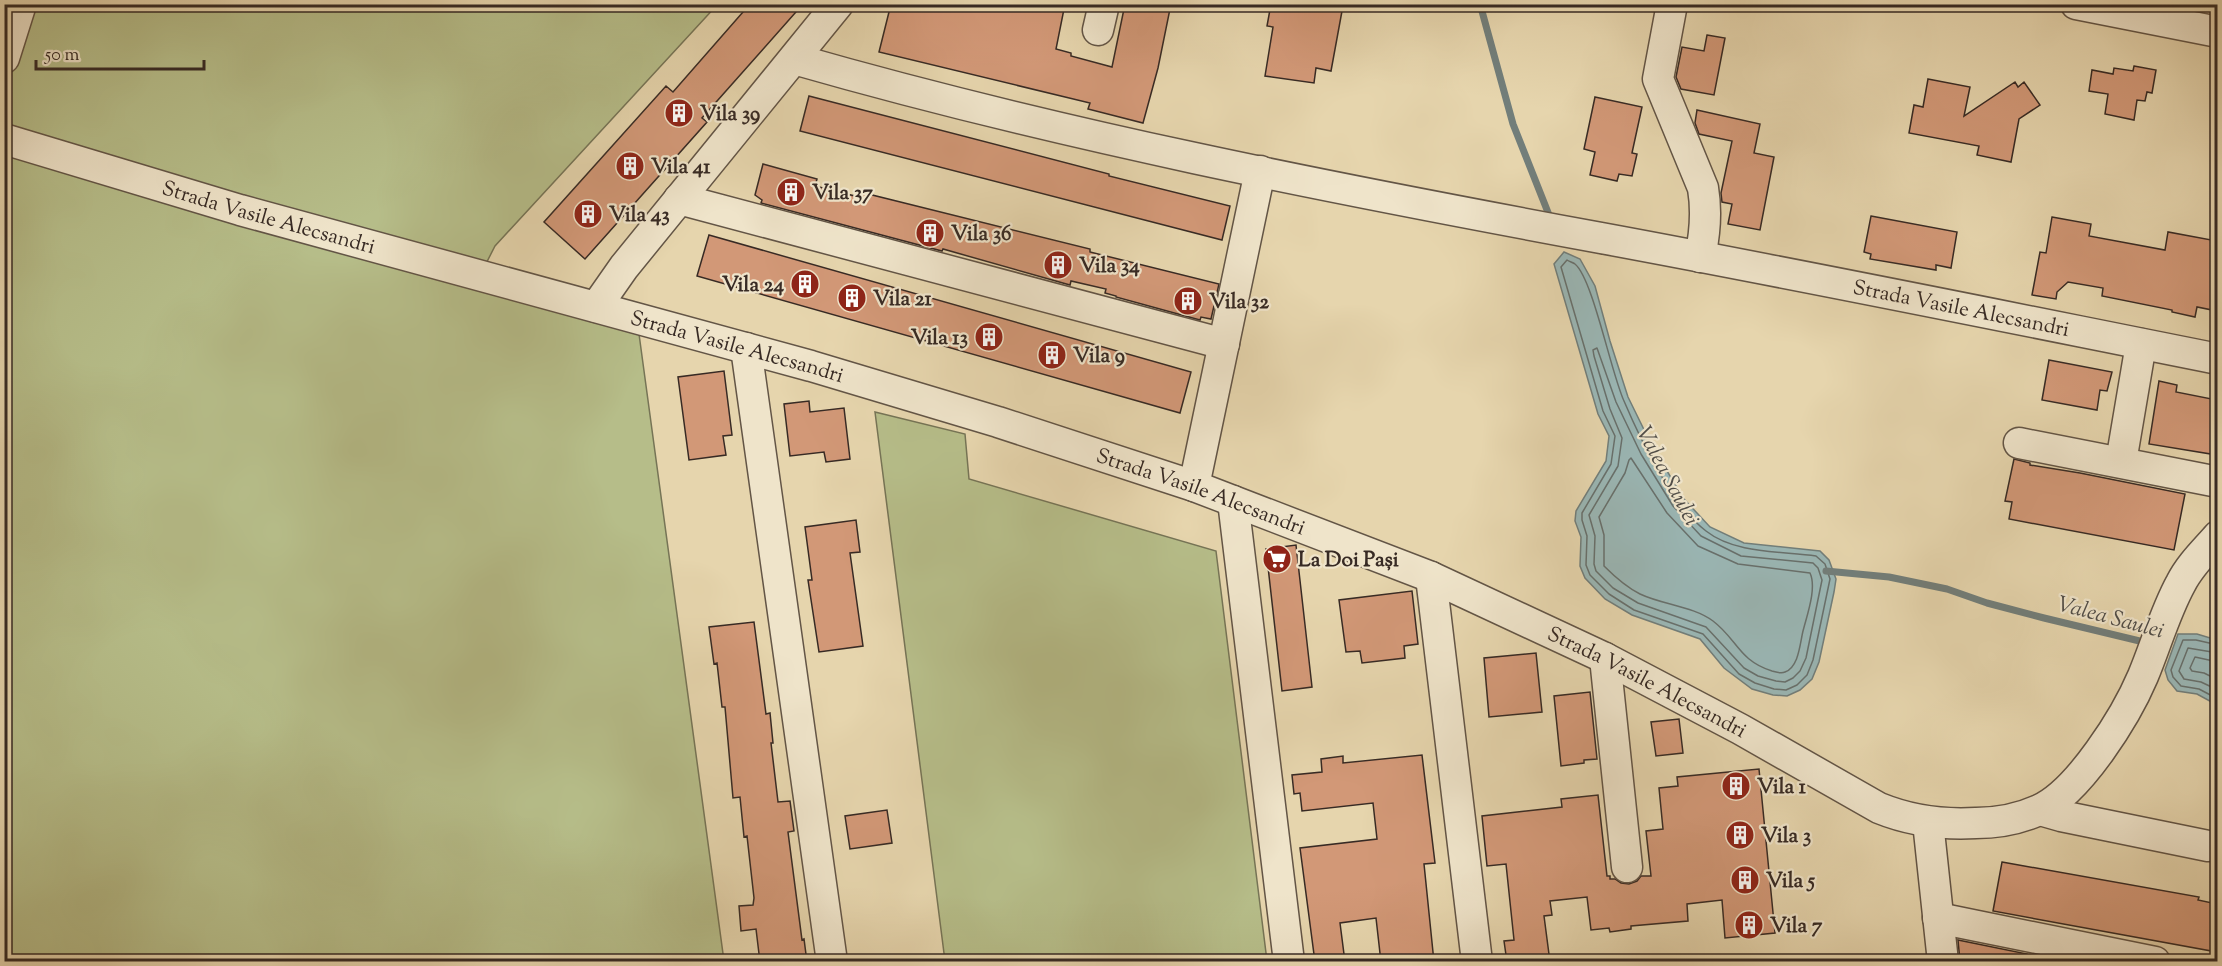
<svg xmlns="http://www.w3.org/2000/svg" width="2222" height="966" font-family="'Sorts Mill Goudy',serif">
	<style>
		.green { fill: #b6bd89; stroke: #767456; stroke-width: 1.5 }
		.water { fill: #9ab6b4; stroke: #727e7a; stroke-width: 1.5 }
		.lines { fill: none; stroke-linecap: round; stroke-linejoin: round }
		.shore { stroke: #68706c; stroke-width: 1.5 }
		.stream { stroke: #727e7a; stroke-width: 7 }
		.building { fill: #d29877; stroke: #372a24; stroke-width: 1.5 }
		.minor-casing { stroke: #635546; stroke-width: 33 }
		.minor { stroke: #efe4ca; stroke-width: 30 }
		.labels { text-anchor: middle; stroke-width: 4.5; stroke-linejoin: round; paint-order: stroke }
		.poi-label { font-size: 21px; font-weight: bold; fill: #372a24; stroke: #efe4ca; text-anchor: start }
		.street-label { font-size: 21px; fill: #372a24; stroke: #efe4ca }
		.water-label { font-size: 22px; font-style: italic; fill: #504d48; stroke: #efe4ca }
	</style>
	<rect width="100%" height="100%" fill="#e6d5ad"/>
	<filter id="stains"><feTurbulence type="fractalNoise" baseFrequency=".00333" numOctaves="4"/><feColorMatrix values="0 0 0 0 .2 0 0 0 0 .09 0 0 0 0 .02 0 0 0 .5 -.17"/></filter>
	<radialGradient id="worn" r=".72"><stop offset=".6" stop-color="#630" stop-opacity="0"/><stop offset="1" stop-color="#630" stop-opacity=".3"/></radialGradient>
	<!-- green -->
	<path class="green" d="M5,5H717L495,246L473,289L639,334L724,961L5,962Z
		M875,412L965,434L969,479L1216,551L1267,961H945Z"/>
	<!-- water -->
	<path class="water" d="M1564,252L1580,259L1595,286L1610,341L1628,397L1653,448L1684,499L1710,527L1744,543L1820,551L1829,560L1836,579L1834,592L1819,662L1812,679L1800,690L1787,696L1773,695L1752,689L1724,668L1700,639L1632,615L1605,599L1585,578L1580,566L1581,537L1575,521L1576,511L1606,461L1609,436L1598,414L1554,264Z
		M2178,634H2197L2217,640V705L2197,694L2177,691L2168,680L2165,670Z
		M1691,955V961H1655L1654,959Z"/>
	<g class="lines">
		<!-- shore -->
		<path class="shore" d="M1567,260C1568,261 1574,263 1575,264C1593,279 1611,373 1624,401C1641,441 1672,505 1706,531C1735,554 1781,551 1816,556L1825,564L1830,579L1813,660L1807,675L1797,685L1786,690L1774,689L1755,683L1739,674L1703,634L1634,610L1609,594L1590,575L1586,565L1587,536L1582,520V513L1611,464L1615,436L1603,411L1561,267Z
			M1597,348L1616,402L1641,454L1673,506L1701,536L1741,556L1813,563L1818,568L1822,580L1806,658L1800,671L1793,678L1785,682L1776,681L1758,676L1744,668L1706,627L1638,603L1613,588L1596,571L1594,564L1595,536L1589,515L1618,466L1622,438L1610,409L1594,356L1593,350Z
			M1631,458L1667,513L1698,546L1738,564L1810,573C1817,588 1807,615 1803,631C1800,643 1799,667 1785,672C1781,674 1776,672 1772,671C1739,661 1737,639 1713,621C1693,606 1663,605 1640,594C1626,587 1615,577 1604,566V535L1599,517L1625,473L1629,460Z
			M2218,645L2196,640H2183L2171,670L2173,677L2181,686L2199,689L2218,699
			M2218,653L2188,648L2179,671L2184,679L2201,682L2218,690
			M2218,662L2195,657L2190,668L2192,671L2204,673L2218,680"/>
		<!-- stream -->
		<path class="stream" d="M1480,4L1513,124L1551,220
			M1826,571L1889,577L1947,589L1987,603L2044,618L2148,643"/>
	</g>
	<!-- building -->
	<path class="building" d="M750,4H803L702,118L707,122L585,259L544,222L666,86L673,92Z
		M895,4H1065L1056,49L1071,53V56L1112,67L1125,4H1171L1158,68L1143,123L1088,109L1090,103L879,52L890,8L895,9Z
		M1271,4H1324L1323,8L1342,11L1331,71L1316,68L1314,83L1265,76L1273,27L1267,26Z
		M1707,35L1725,38L1714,95L1681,89L1676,77L1682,47L1704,51Z
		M2134,66L2156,70L2152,93L2147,92L2145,101L2137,100L2134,120L2105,114L2108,94L2089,91L2092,70L2113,74L2114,68L2133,71Z
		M1928,79L1970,87L1964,116L2015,82L2018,87L2024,82L2040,105L2019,119L2011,162L1977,155L1979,146L1909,133L1914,105L1923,107Z
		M809,96L1109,174V176L1230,206L1222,240L800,131Z
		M1595,97L1642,107L1632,153L1637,154L1632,176L1619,174L1617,181L1590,175L1595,152L1584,149Z
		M1697,110L1760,124L1754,153L1774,157L1760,230L1728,224L1732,204L1722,202L1721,193L1732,141L1699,134L1695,123Z
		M763,164L817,179L815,186L855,196L856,191L1090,249V252L1219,284L1211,319L1201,317L1200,320L1116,297V296L1105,293L1106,289L1071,281L1070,285L943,249L942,251L761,203L762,200L755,195Z
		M1871,216L1957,232L1951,268L1936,265V270L1870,259L1871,254L1864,252Z
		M2052,217L2091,224L2089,236L2165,250L2168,232L2217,241V311L2197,307L2195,317L2172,312V310L2102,296L2103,288L2068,282L2057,292L2056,299L2032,295L2040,252L2046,253Z
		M709,235L1191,372L1180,413L697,276Z
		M2049,360L2112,372L2107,391L2100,390L2097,410L2042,400Z
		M724,371L732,435L723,436L726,455L689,460L678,377Z
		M2159,381L2177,385L2176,392L2217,400V455L2149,444Z
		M809,401L810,412L844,408L850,459L826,462L824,452L790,456L784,404Z
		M2014,459L2030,463V465L2080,473L2185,494L2174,550L2009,519L2012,502L2005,501Z
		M856,520L860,552L850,553L863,646L819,652L808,580H812L805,527Z
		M1296,545L1312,687L1282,691L1266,549Z
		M1412,591L1418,644L1404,646L1405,658L1362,663L1360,651L1346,652L1339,600Z
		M754,622L766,714L770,713L773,743H771L778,802L790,801L794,831L788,832L802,940L804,939L807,962H760L756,929L741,931L739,906L753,905L754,898L747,836L744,837L740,797L733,798L725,707H722L717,663L714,664L709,627Z
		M1536,653L1542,712L1489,717L1484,658Z
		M1590,692L1597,759L1584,760V763L1561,766L1554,696Z
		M1679,719L1683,753L1656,756L1651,722Z
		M1422,755L1435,863L1424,864L1434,962H1381L1376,918L1340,923L1345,962H1315L1300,848L1377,839L1373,803L1302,811L1300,793L1294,794L1292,775L1322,772L1321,759L1343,756V763Z
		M1759,769L1775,933L1725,938L1722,900L1687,904L1688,921L1631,926V929L1610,932L1609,928L1591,930L1587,897L1550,901L1552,915L1544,916L1550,962H1507L1504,941L1514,940L1506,864L1487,866L1482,816L1562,807L1561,799L1598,795L1607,876H1610V879H1615L1621,883L1629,884L1637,881L1641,876H1651L1646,831L1663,829L1659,788L1678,786L1677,777Z
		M887,810L892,843L850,849L845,816Z
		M2002,862L2199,897L2198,900L2217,904V952L1993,911Z
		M1958,940L2027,954L2026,962H1960Z"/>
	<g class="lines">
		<!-- minor casing -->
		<g class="minor-casing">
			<g id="minor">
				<path d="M1672,4L1658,79L1703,188C1707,212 1705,234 1700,257"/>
				<path d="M2076,4L2218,32"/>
				<path d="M1098,30L1104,4"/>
				<path d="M4,58L21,4"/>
				<path id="s1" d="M794,59C1059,135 1330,188 1601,238C1807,276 2012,318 2218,359"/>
				<path id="s2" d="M4,139L240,210L811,366L998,422L1194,486L1431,577L1605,658L1740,729L1879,808C1911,821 1942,825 1976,823C1998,823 2019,819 2039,810C2079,792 2126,716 2143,676C2156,645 2165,612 2181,583C2190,565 2205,551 2218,536"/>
				<path d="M679,199L1224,344"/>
				<path d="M596,307L624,267L838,4"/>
				<path d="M746,348L832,962"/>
				<path d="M2019,443L2218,482"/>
				<path d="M2121,462L2141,344"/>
				<path d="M1194,486L1260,171"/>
				<path d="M1233,501L1289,962"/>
				<path d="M1431,577L1477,962"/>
				<path d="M1605,658L1627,867"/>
				<path d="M2040,810L2061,816L2208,846"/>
				<path d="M1928,822L1943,962"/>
				<path d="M1938,918L2155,962"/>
			</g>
		</g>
		<!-- minor -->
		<use href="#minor" class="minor"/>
	</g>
	<!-- icons -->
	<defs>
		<g id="building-disc" transform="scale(1.5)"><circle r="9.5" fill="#8f2418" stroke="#efe4ca"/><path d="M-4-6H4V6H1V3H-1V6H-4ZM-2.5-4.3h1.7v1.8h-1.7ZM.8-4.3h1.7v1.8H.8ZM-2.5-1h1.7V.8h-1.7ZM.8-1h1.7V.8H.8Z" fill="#fff"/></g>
		<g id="supermarket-disc" transform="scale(1.5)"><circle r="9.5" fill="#8f2418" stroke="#efe4ca"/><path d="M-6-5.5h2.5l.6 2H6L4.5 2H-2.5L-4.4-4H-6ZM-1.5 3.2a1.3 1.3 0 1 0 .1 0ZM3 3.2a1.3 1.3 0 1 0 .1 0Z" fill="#fff"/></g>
	</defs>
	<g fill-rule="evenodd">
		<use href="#building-disc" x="679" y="113"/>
		<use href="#building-disc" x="630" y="166"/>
		<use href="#building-disc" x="791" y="192"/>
		<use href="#building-disc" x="588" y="214"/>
		<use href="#building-disc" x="930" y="233"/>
		<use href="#building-disc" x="1058" y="265"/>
		<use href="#building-disc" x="805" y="284"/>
		<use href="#building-disc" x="852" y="298"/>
		<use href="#building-disc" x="1188" y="301"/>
		<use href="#building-disc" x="989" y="337"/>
		<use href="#building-disc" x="1052" y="355"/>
		<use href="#supermarket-disc" x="1277" y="559"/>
		<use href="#building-disc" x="1736" y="786"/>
		<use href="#building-disc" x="1740" y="835"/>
		<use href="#building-disc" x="1745" y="880"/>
		<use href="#building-disc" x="1749" y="925"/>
	</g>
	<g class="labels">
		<!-- poi labels -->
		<g class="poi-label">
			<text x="700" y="120">Vila 39</text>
			<text x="651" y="173">Vila 41</text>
			<text x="812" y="199">Vila 37</text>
			<text x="609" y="221">Vila 43</text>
			<text x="951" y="240">Vila 36</text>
			<text x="1079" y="272">Vila 34</text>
			<text x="784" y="291" text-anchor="end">Vila 24</text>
			<text x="873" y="305">Vila 21</text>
			<text x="1209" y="308">Vila 32</text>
			<text x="968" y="344" text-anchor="end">Vila 13</text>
			<text x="1073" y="362">Vila 9</text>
			<text x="1298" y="566">La Doi Pași</text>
			<text x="1757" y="793">Vila 1</text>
			<text x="1761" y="842">Vila 3</text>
			<text x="1766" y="887">Vila 5</text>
			<text x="1770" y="932">Vila 7</text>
		</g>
		<!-- street labels -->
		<g class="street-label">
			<text dy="7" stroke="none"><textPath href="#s2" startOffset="276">Strada Vasile Alecsandri</textPath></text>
			<text dy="7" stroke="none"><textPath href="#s1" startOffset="1194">Strada Vasile Alecsandri</textPath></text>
			<text dy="7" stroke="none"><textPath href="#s2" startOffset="762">Strada Vasile Alecsandri</textPath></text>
			<text dy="7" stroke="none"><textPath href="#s2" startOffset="1248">Strada Vasile Alecsandri</textPath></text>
			<text dy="7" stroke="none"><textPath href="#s2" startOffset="1734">Strada Vasile Alecsandri</textPath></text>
		</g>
		<!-- water labels -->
		<g class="water-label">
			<text transform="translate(1669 475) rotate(62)" y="8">Valea Saulei</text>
			<text transform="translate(2111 616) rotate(15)" y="8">Valea Saulei</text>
		</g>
	</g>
	<!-- margin -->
	<rect width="2222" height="966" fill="none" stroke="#e6d5ad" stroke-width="24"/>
	<rect x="6" y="6" width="2210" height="954" fill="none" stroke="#372a24" stroke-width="3"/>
	<rect x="12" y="12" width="2198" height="942" fill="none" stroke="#372a24" stroke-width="1.5"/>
	<!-- scale -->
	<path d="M36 60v9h168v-9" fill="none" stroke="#372a24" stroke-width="3"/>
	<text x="45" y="60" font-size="18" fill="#372a24" stroke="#efe4ca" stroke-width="4.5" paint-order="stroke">50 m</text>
	<rect width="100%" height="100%" filter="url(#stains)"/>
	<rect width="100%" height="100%" fill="url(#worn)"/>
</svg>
